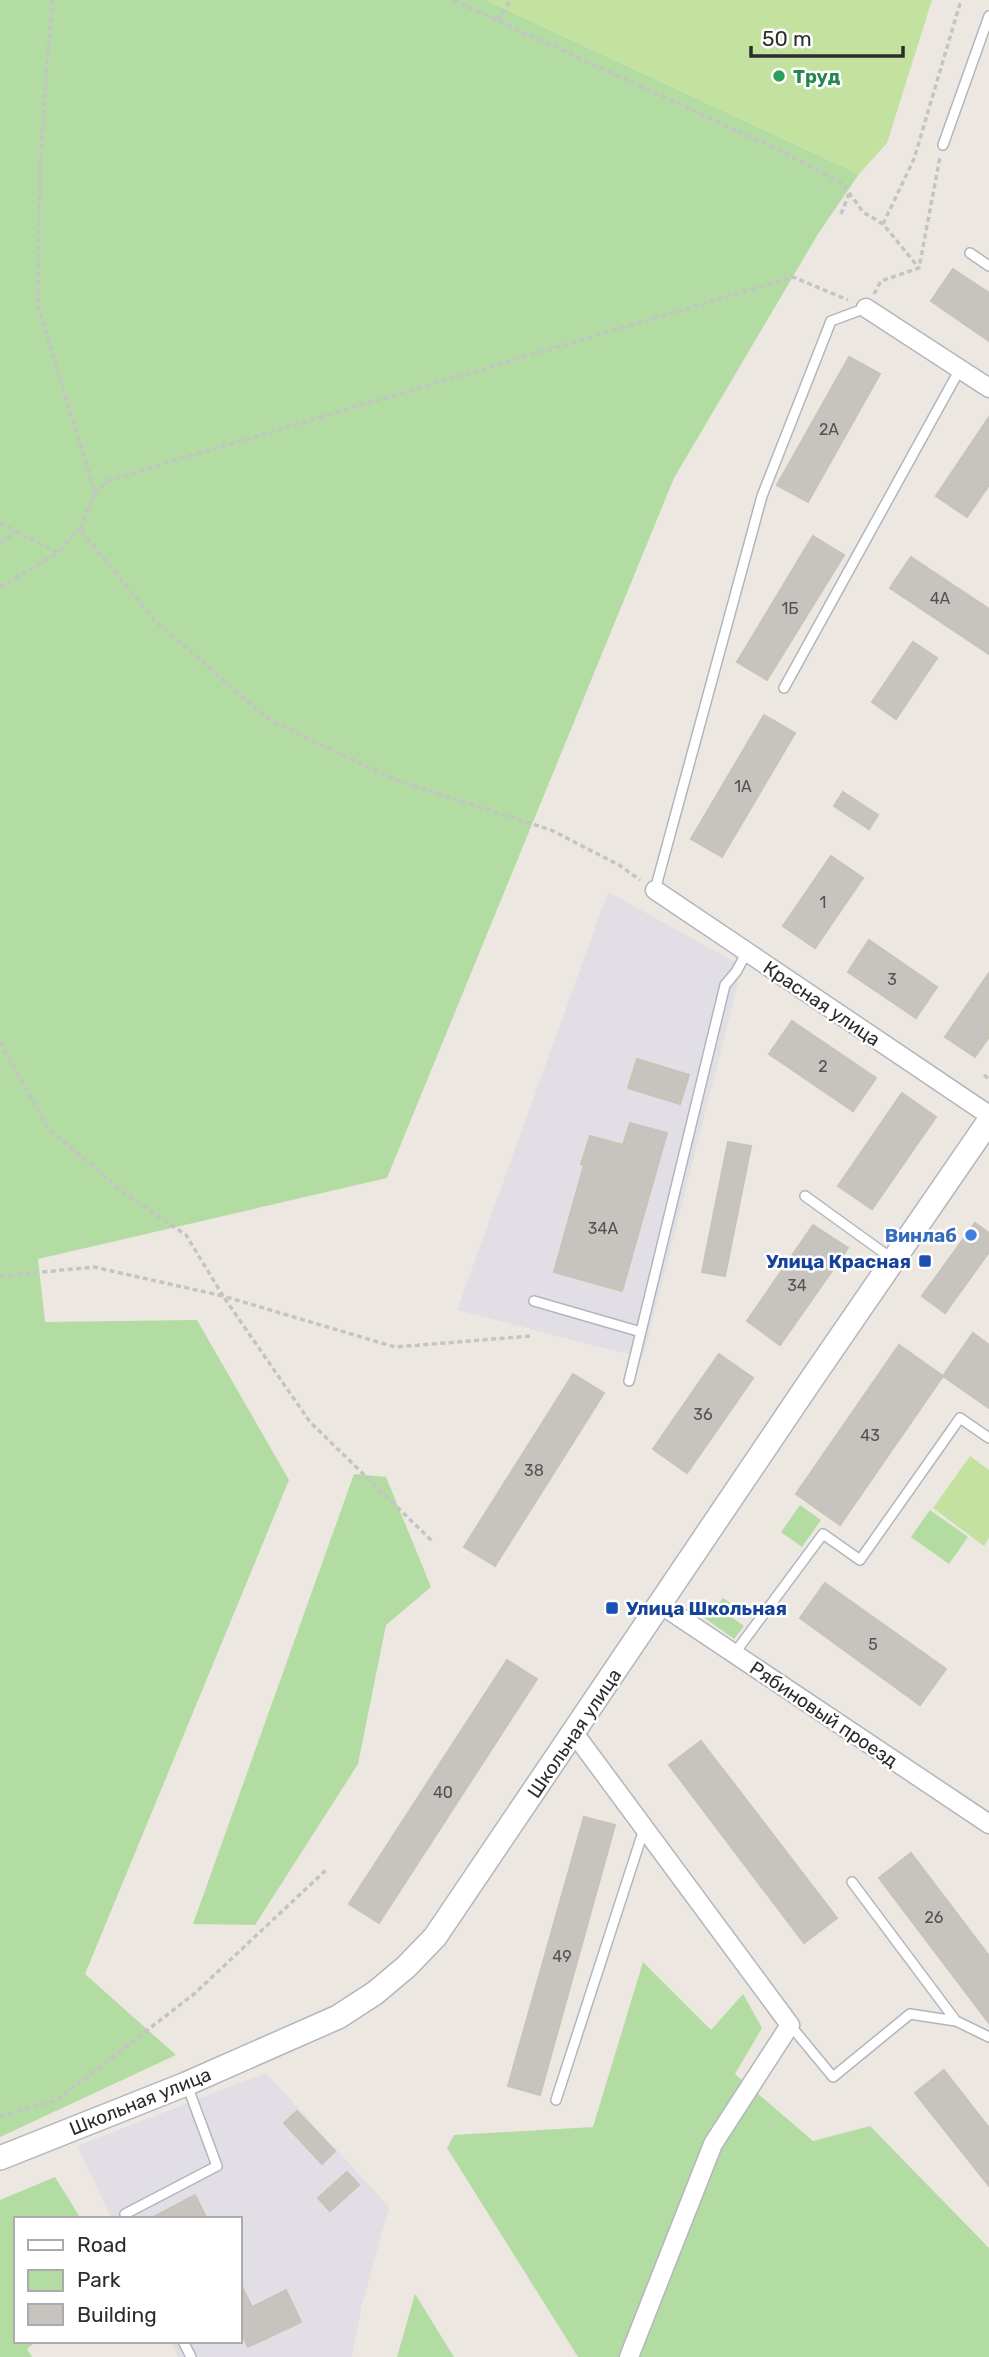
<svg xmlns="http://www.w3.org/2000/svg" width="989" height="2357" font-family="Rubik,sans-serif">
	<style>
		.industrial { fill: #e1dfe5 }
		.green { fill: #b3dca3 }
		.pitch { fill: #c3e2a0 }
		.building { fill: #c7c4bf; stroke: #c7c3b9; stroke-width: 2 }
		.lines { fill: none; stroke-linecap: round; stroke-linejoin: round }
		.service-casing { stroke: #b3b5be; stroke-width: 12 }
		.minor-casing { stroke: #b3b5be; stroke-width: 21 }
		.tertiary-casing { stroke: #b3b5be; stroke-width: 26 }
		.path { stroke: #c4c4c4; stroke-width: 3.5; stroke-dasharray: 5 3.5; stroke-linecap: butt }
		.service { stroke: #fff; stroke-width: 9 }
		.minor { stroke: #fff; stroke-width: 18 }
		.tertiary { stroke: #fff; stroke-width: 23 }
		.leisure-dot { fill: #2e9e5b; stroke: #fff; stroke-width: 2.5 }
		.shop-dot { fill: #3f7fe0; stroke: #fff; stroke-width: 2.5 }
		.transit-dot { fill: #1a4fb4; stroke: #fff; stroke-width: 2.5 }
		.labels { text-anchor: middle; stroke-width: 5; stroke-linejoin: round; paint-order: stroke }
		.number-label { font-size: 16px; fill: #535251 }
		.leisure-label { font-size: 19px; font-weight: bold; fill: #27864d; stroke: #fff; text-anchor: start }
		.street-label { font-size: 19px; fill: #2c2c2c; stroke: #fff }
		.shop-label { font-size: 19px; font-weight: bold; fill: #366cbe; stroke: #fff; text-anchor: end }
		.transit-label { font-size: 19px; font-weight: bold; fill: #164399; stroke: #fff; text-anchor: end }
	</style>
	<rect width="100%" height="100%" fill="#ece7e0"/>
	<!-- industrial -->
	<path class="industrial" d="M608,892L735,962L738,983L643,1358L457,1310Z
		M266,2073L389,2207L362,2305L352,2357H178L171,2341H240V2219H112L77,2146Z"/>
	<!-- green -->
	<path class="green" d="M0,0H486L859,174L818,234L674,478L387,1178L38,1259L45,1322L197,1320L289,1480L85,1974L176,2055L0,2137Z
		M354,1474L386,1477L431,1587L386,1625L358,1764L255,1925L193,1924Z
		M800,1505L821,1520L802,1547L781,1532Z
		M930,1510L968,1537L949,1564L911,1537Z
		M723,1598L736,1607L730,1616L744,1626L734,1639L695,1611L704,1600L715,1608Z
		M643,1962L711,2030L743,1994L762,2028L735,2074L813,2141L870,2126L989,2248V2357H578L447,2148L454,2135L593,2127Z
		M55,2177L81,2219H16V2341H36L27,2349L32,2357H0V2200Z
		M415,2294L454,2357H397Z"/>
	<!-- pitch -->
	<path class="pitch" d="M486,0H932L887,143L859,174Z
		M970,1456L989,1470V1538L984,1546L933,1508Z"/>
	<!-- building -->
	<path class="building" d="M953,269L989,293V341L931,301Z
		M849,357L880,374L808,502L777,485Z
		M989,417V485L967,517L936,496Z
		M813,536L844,555L767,680L737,662Z
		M911,557L989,609V654L890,588Z
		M913,642L937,658L896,719L872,702Z
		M764,715L795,733L722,857L691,839Z
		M843,792L878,815L869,829L834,806Z
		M831,856L863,878L815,948L783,926Z
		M869,940L937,987L916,1018L848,972Z
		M989,973V1037L975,1057L945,1037Z
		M792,1021L876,1078L853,1111L769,1054Z
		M637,1059L689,1075L680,1104L628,1088Z
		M902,1093L936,1117L872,1209L838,1186Z
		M630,1123L667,1133L622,1291L554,1272L584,1165L581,1164L590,1136L623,1145Z
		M728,1142L751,1146L725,1276L702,1272Z
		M975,1223L989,1233V1252L945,1313L922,1296Z
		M813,1225L848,1248L780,1345L747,1321Z
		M973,1333L989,1345V1408L943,1376Z
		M899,1345L943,1376L840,1525L796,1494Z
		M719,1354L753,1378L687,1473L653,1449Z
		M573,1374L604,1393L495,1566L464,1547Z
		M825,1583L946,1669L920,1705L800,1618Z
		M507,1660L537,1679L379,1923L349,1904Z
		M701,1741L837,1918L804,1943L669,1765Z
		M584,1817L615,1825L540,2095L508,2086Z
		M911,1853L989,1956V2023L879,1878Z
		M944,2070L989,2128V2186L915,2093Z
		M297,2111L335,2151L322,2164L284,2123Z
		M347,2172L359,2185L330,2211L318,2198Z
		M195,2195L207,2219H150Z
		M240,2283L252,2307L286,2290L301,2322L248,2347L240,2330Z"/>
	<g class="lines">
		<!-- service casing -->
		<g class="service-casing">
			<path id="service" d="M943,145L989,16
				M970,253L989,266
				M784,688L960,369
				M655,890L762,496L831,321L866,308
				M805,1196L891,1258
				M534,1301L641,1332
				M629,1381L725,985L736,972L747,952
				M734,1654L823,1534L860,1560L960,1418L989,1438
				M852,1882L956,2021
				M790,2025L833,2077L910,2014L956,2021L989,2037
				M556,2100L644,1829
				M127,2219L125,2214L217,2166L187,2085
				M183,2341L191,2357"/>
		</g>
		<!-- minor casing -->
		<g class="minor-casing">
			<path id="minor" d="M866,308L989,388
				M655,890L989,1115
				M660,1604L989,1824
				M574,1733L790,2025L713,2144L629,2357"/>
		</g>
		<!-- tertiary casing -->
		<g class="tertiary-casing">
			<path id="tertiary" d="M0,2158L186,2084L338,2017L375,1993L406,1967L435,1937L811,1380L989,1121"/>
		</g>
		<!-- path -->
		<path class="path" d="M52,0L40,164L38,306L95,493L80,528
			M453,0L768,145L842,183L863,212L883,224L919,268
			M497,20L511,0
			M841,214L849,194
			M883,224L914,159L961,0
			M874,294L881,281L919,268L940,157
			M95,493L109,480L793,277L848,300
			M0,523L58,553L79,528L153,619L269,720L396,780L551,830L619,865L640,880
			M0,545L16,531
			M0,587L58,553
			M0,1042L48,1128L123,1192L186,1235L223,1296L395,1347L531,1336
			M984,1075L989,1079
			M0,1276L94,1267L223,1296L310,1422L433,1542
			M0,2116L57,2100L194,1994L326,1870"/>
		<!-- service -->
		<use href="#service" class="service"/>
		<!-- minor -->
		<use href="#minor" class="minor"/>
		<!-- tertiary -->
		<use href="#tertiary" class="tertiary"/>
	</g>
	<!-- markers -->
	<circle class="leisure-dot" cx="779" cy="76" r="7"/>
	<circle class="shop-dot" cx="971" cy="1235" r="7"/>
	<g class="transit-dot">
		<rect x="918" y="1254" width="14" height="14" rx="3.5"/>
		<rect x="605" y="1601" width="14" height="14" rx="3.5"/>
	</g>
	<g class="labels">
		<!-- number labels -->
		<g class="number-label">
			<text x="829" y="435">2А</text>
			<text x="940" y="604">4А</text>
			<text x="790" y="614">1Б</text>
			<text x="743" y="792">1А</text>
			<text x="823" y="908">1</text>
			<text x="892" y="985">3</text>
			<text x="823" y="1072">2</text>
			<text x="603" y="1234">34А</text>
			<text x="797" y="1291">34</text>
			<text x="703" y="1420">36</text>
			<text x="870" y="1441">43</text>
			<text x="534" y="1476">38</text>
			<text x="873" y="1650">5</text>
			<text x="443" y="1798">40</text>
			<text x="934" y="1923">26</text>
			<text x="562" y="1962">49</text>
		</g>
		<!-- leisure labels -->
		<g class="leisure-label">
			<text x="793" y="83">Труд</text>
		</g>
		<!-- street labels -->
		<g class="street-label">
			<text transform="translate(822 1003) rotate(34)" y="7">Красная улица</text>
			<text transform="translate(824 1714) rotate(34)" y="7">Рябиновый проезд</text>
			<text transform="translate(574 1733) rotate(-56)" y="7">Школьная улица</text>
			<text transform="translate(140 2101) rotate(-22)" y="7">Школьная улица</text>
		</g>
		<!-- shop labels -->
		<g class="shop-label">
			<text x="957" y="1242">Винлаб</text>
		</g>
		<!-- transit labels -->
		<g class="transit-label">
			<text x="911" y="1268">Улица Красная</text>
			<text x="626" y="1615" text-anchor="start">Улица Школьная</text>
		</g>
	</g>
	<!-- legend -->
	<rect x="14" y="2217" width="228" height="126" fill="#ffffff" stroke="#ababab" stroke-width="2"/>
	<rect x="28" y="2240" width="35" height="10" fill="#ffffff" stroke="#ababab" stroke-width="2"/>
	<text x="77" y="2252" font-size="21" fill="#2c2c2c">Road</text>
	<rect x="28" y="2270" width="35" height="21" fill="#b3dca3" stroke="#ababab" stroke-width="2"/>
	<text x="77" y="2287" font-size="21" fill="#2c2c2c">Park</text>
	<rect x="28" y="2304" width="35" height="21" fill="#c7c4bf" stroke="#ababab" stroke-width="2"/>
	<text x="77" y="2322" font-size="21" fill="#2c2c2c">Building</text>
	<!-- scale -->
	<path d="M751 46v10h152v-10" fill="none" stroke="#2c2c2c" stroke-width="3.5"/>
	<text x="762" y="46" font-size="21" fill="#2c2c2c" stroke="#ffffff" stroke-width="5" paint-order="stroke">50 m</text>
</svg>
